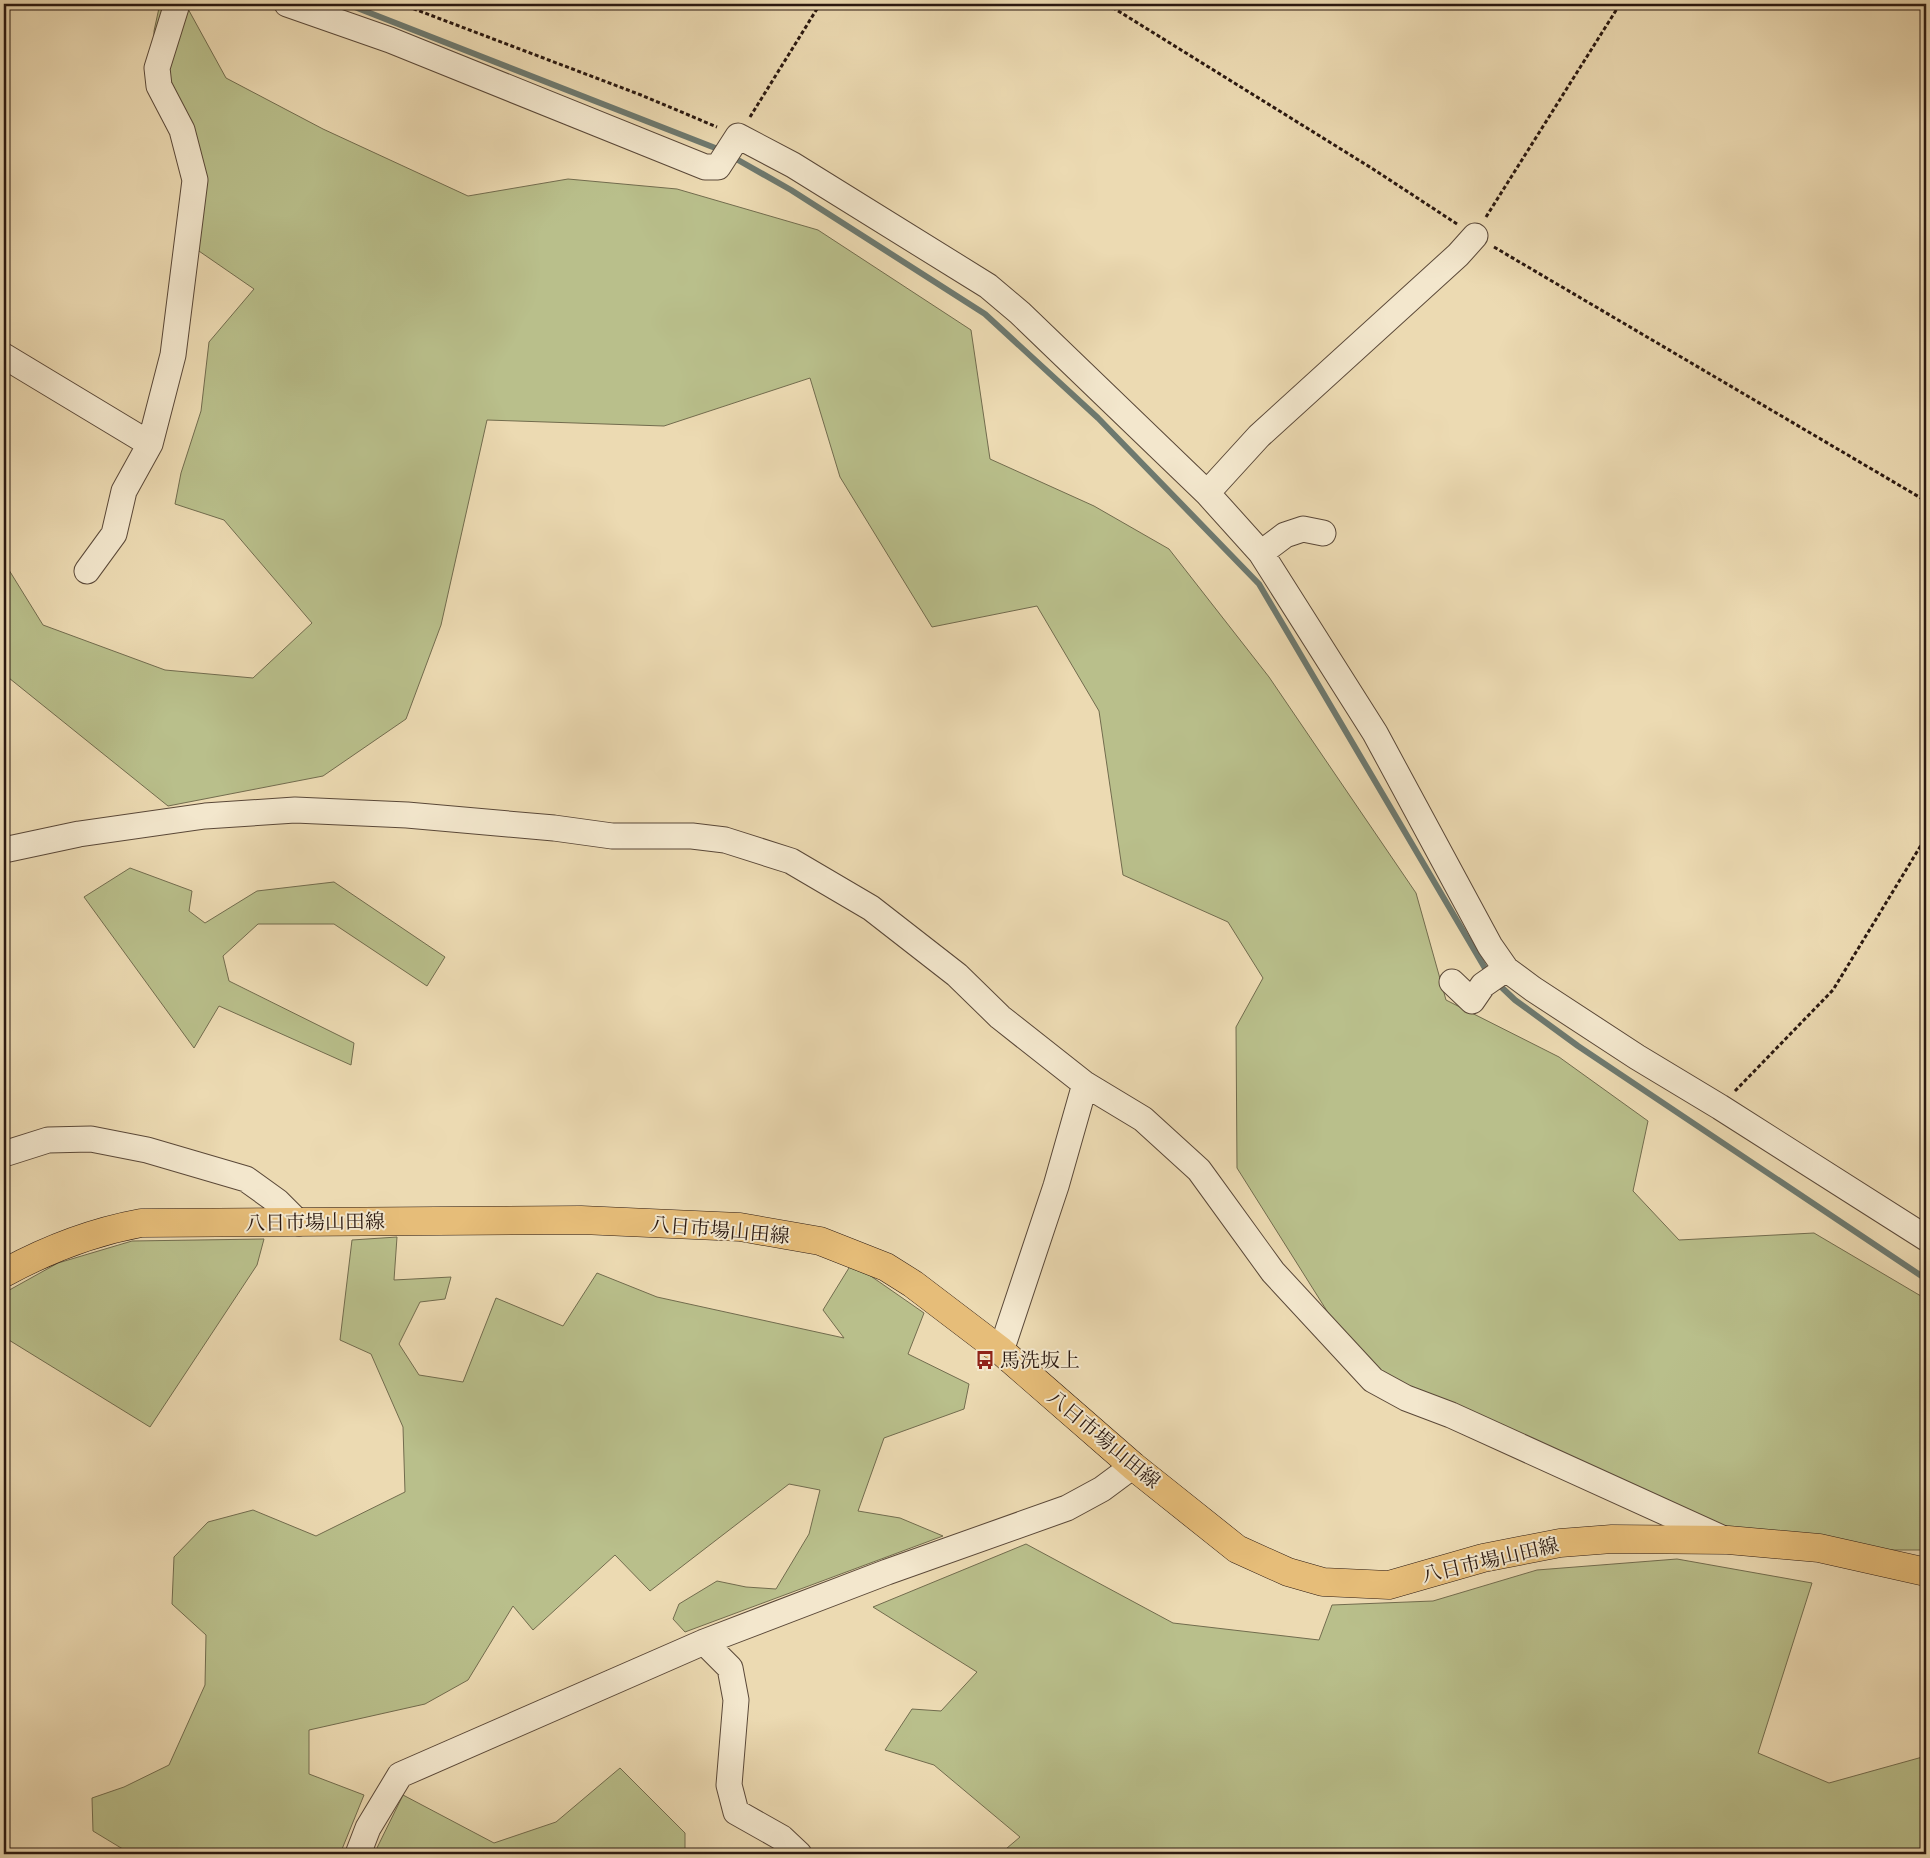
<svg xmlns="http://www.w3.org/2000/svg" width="1930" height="1858" font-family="Alegreya,'Noto Serif JP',serif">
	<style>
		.green { fill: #b9bf8b; stroke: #726c4e }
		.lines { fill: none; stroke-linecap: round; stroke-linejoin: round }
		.stream { stroke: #6d796f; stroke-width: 6 }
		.minor-casing { stroke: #5a4838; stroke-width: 27 }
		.major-casing { stroke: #2a1810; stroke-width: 29 }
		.path { stroke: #2a1810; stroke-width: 3; stroke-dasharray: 4 2.5; stroke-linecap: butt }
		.minor { stroke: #f3e7cd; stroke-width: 25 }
		.major { stroke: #e6bd79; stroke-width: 28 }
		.labels { text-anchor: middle; stroke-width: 4; stroke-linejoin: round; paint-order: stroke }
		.street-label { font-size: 20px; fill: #2a1810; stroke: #f3e7cd }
		.poi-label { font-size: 20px; fill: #2a1810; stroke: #f3e7cd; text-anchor: start }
	</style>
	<rect width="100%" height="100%" fill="#ecdab2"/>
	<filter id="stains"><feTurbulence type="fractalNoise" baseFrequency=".004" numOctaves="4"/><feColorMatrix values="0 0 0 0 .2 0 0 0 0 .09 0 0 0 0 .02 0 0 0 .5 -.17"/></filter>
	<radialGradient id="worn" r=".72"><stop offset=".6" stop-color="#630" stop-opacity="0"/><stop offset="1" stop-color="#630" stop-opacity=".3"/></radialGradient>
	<!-- green -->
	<path class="green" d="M187,7L226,78L323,129L468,196L568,179L677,189L818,230L971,330L990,459L1094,506L1169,549L1269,677L1416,893L1446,1000L1559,1057L1648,1121L1633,1191L1679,1240L1814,1233L1926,1299V1550H1780L1366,1373L1237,1168L1236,1027L1263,978L1228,922L1123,875L1099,711L1037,606L932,627L840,477L810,378L664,426L487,420L441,625L406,719L323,776L168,806L4,674V562L43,625L165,670L253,678L312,623L224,520L175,504L181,473L201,411L209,342L254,289L196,249L179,141L154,86V31L159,8Z
		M130,868L192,891L189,911L205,923L257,891L334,882L445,957L427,986L334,924H258L223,956L229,981L354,1043L351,1065L219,1006L194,1048L84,897Z
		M397,1237L394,1280L451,1277L445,1299L420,1302L399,1344L419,1375L463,1382L496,1298L563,1326L597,1273L657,1297L844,1338L823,1310L852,1263L924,1313L908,1354L969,1384L964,1409L884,1438L858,1511L900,1518L943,1536L685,1632L673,1619L679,1604L717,1581L746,1587L776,1589L809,1534L820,1490L789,1484L650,1591L615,1555L533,1630L513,1606L468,1680L425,1704L309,1730V1774L364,1795L340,1854H131L93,1831L92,1798L124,1787L169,1765L205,1685L206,1635L172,1604L174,1557L208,1522L253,1510L316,1536L405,1492L403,1427L371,1354L340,1340L352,1240Z
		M264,1239L257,1265L150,1427L4,1337V1293L58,1263L132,1241Z
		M1026,1544L1173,1623L1319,1640L1332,1605L1433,1601L1537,1570L1677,1559L1812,1583L1758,1753L1829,1783L1926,1756V1854H1000L1020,1837L934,1765L885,1750L912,1709L941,1711L977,1672L873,1607Z
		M620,1768L685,1833V1854H374L403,1795L494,1843L556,1822Z"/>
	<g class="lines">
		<!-- stream -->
		<path class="stream" d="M347,4L723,151
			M731,156L791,190L985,314L1098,418L1259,584L1489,975
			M1496,982L1515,1000L1578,1046L1926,1279"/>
		<!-- minor casing -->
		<g class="minor-casing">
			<path id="minor" d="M287,4L390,40L705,167H718L738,136L793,165L988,286L1020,313L1207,493L1261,553L1375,733L1490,946L1506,969L1533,989L1637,1057L1720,1107L1926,1238
				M4,356L150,444
				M1207,493L1259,436L1458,255L1475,236
				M1261,553L1285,535L1303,529L1323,533
				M87,571L114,534L124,491L150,444L173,355L195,180L182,130L159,86L157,68L177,4
				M4,850L79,834L205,816L295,810L407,815L554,828L612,836H692L725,840L791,861L871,908L957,975L1000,1017L1085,1084L1143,1119L1199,1170L1273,1272L1373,1380L1406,1398L1451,1415L1726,1540
				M1452,982L1472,1001L1483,985L1506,969
				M4,1154L48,1140L91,1139L147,1150L246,1179L278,1202L299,1223
				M1001,1351L1056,1186L1085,1084
				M704,1642L730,1668L736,1700L729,1785L736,1812L782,1838L799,1854
				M358,1854L368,1828L400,1775L704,1642L887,1572L1067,1508L1102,1489L1133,1466"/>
		</g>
		<!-- major casing -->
		<g class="major-casing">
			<path id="major" d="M4,1273C48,1249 92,1232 141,1223L581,1220L740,1227L820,1241L886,1267L913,1284L1001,1351L1133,1466L1237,1549L1288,1572L1323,1582L1389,1585L1483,1558L1560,1543L1612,1539L1728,1540L1819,1548L1926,1572"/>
		</g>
		<!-- path -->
		<path class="path" d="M401,4L641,95L717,127
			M1107,4L1373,169L1457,224
			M750,117L820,4
			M1486,217L1620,4
			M1494,247L1926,501
			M1735,1091L1833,990L1926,837"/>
		<!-- minor -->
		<use href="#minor" class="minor"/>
		<!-- major -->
		<use href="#major" class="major"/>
	</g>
	<!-- icons -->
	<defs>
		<g id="bus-bare" transform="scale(1.5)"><path d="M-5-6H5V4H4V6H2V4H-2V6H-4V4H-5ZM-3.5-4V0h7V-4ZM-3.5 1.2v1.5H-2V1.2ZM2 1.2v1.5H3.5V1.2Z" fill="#8f2418" stroke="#f3e7cd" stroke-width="2.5" paint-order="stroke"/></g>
	</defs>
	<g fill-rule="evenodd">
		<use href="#bus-bare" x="985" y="1360"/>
	</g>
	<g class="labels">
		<!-- street labels -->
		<g class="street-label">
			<text transform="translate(315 1222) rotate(-1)" y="7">八日市場山田線</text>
			<text transform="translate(720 1230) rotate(5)" y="7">八日市場山田線</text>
			<text transform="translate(1104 1439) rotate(40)" y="7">八日市場山田線</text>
			<text transform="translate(1490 1560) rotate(-13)" y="7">八日市場山田線</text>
		</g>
		<!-- poi labels -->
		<g class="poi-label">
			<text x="1000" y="1367">馬洗坂上</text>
		</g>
	</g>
	<!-- margin -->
	<rect width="1930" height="1858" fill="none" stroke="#ecdab2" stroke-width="20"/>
	<rect x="5" y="5" width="1920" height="1848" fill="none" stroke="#2a1810" stroke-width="2.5"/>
	<rect x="10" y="10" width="1910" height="1838" fill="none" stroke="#2a1810"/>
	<rect width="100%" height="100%" filter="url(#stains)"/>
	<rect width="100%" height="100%" fill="url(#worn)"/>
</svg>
